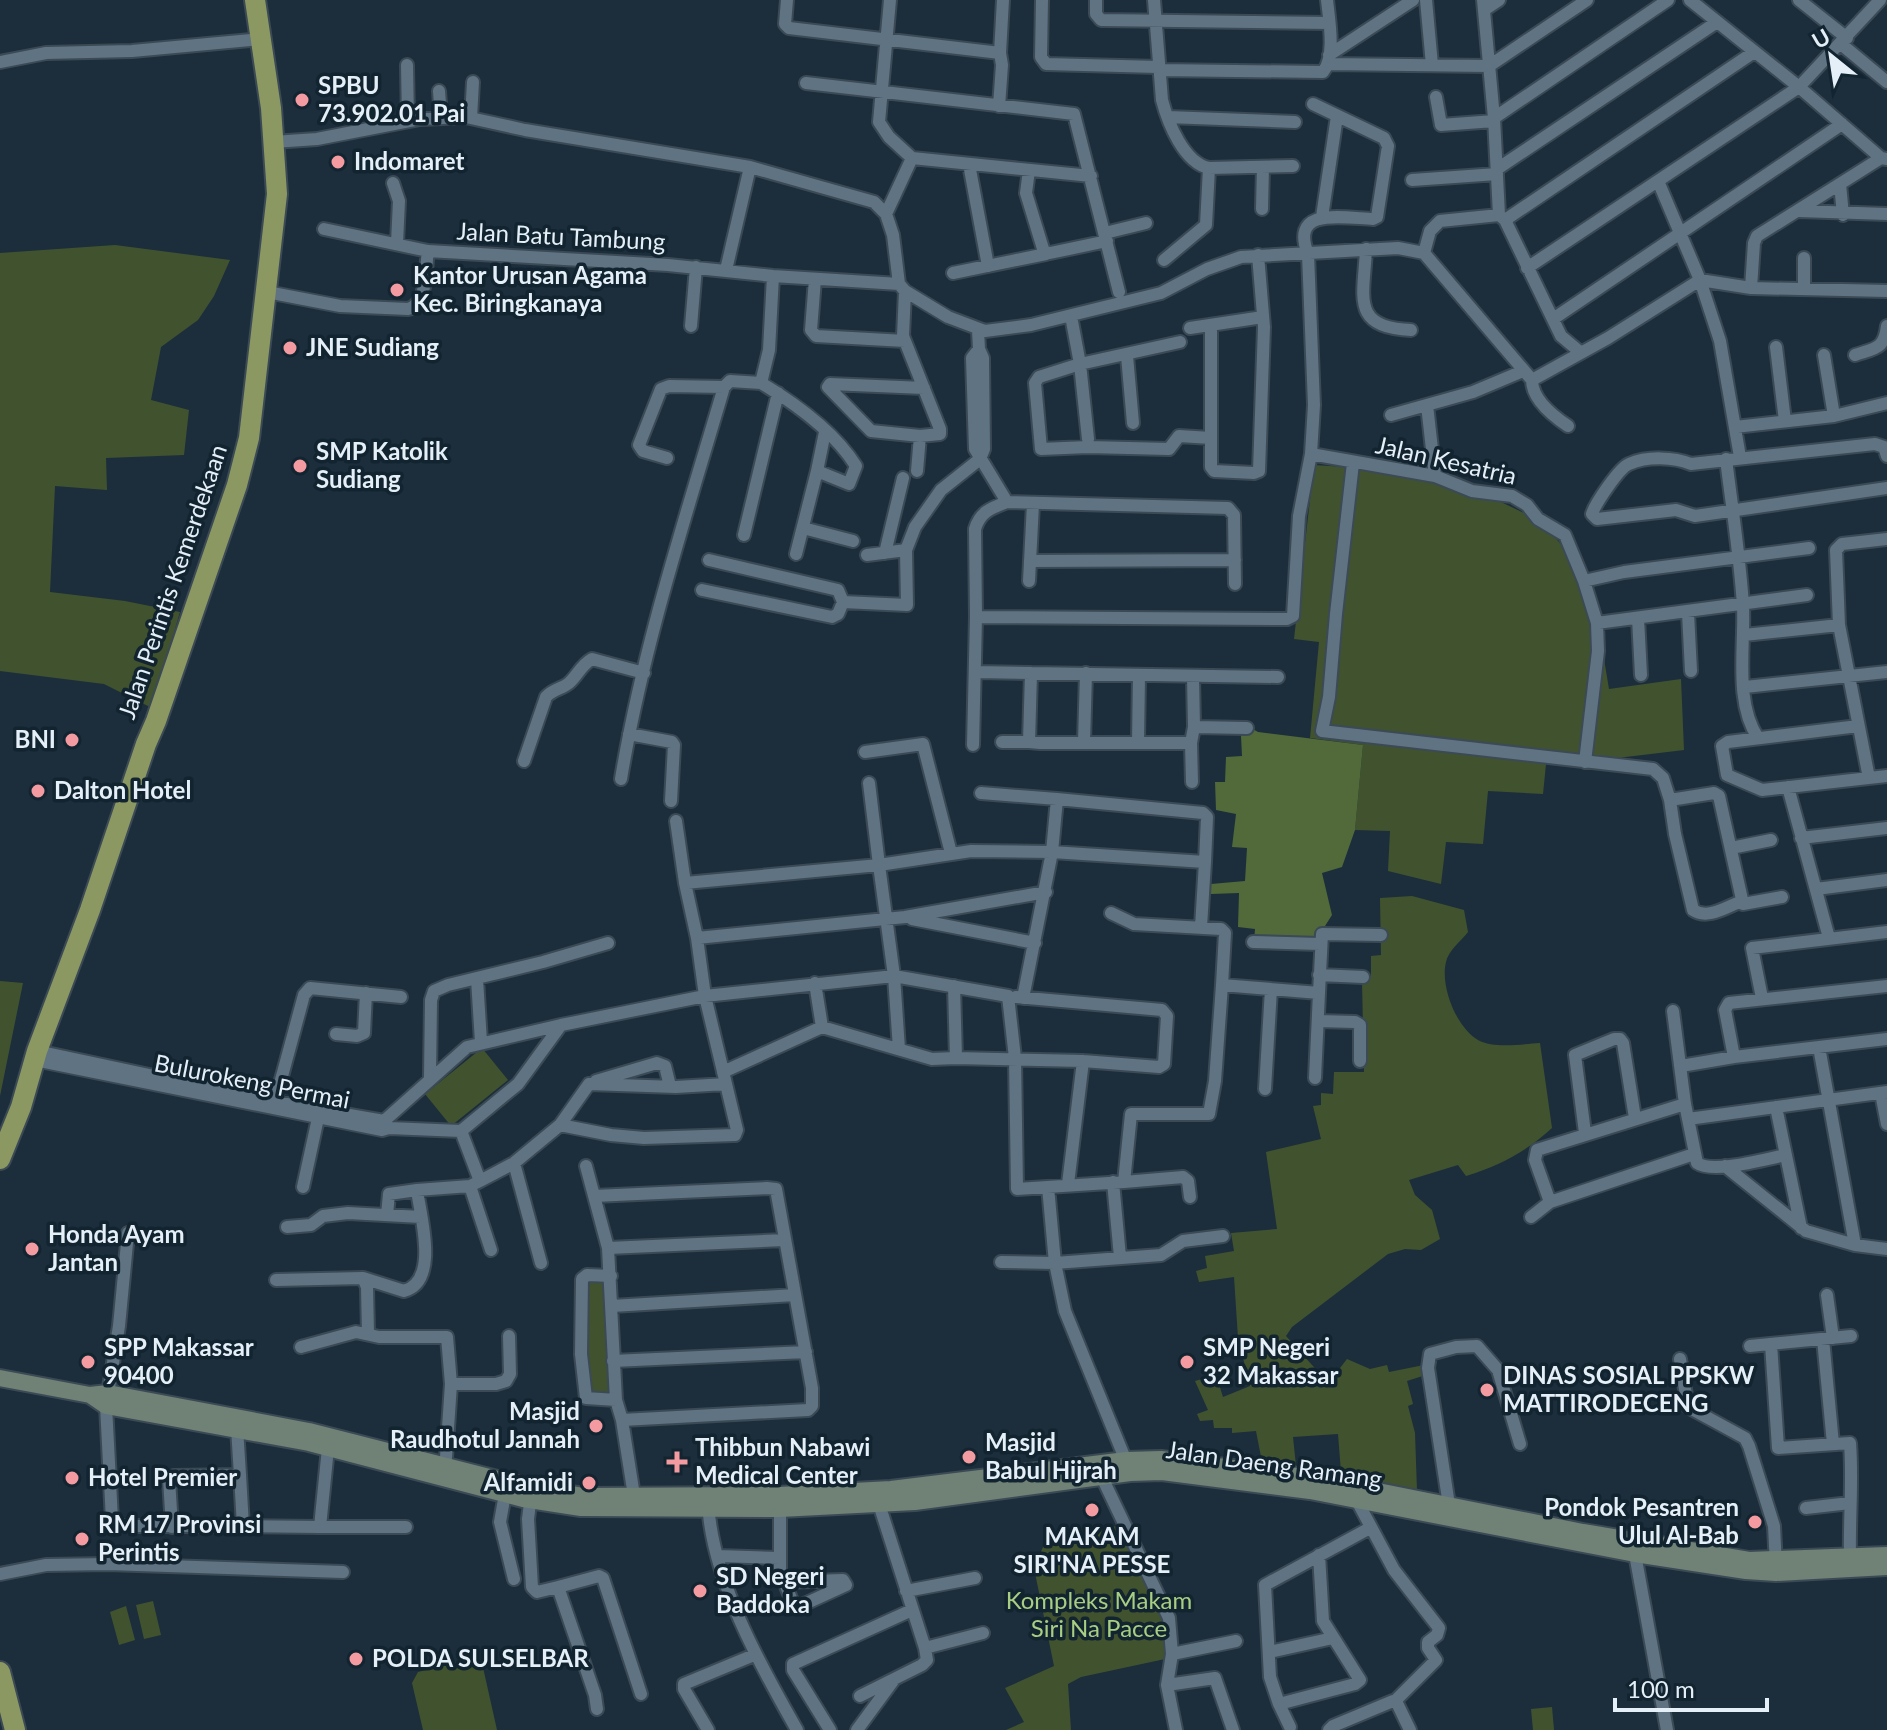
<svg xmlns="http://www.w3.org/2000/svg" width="1887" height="1730" font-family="Lato,sans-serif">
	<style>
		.green { fill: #41532e }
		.forest { fill: #526a39 }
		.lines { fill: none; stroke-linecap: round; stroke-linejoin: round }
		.minor-casing { stroke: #3b4a55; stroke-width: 16 }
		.secondary-casing { stroke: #3b4a55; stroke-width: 20 }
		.trunk-casing { stroke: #3b4a55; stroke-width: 24 }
		.minor { stroke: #5f7382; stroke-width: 12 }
		.secondary { stroke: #708176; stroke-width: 16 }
		.trunk { stroke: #8c9861; stroke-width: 20 }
		.poi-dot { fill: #f49aa1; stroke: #122430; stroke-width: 3 }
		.labels { text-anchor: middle; stroke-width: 7; stroke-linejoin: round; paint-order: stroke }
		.poi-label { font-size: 24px; font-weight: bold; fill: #e4eff8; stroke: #122430; text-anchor: start }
		.street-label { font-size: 24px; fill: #e4eff8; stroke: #122430 }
		.park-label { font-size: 24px; fill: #a8ce83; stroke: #122430 }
	</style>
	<rect width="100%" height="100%" fill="#1c2e3b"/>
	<!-- green -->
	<path class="green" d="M115,245L230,260L214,296L198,320L161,347L151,400L189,410L184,455L106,458L107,490L55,486L50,592L125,601L180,612L152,708L104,684L0,671V253Z
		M1314,465L1391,470L1465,485L1541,521L1577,563L1597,617L1609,689L1681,679L1684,750L1609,759L1587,768L1546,764L1543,794L1488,791L1483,844L1446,842L1441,884L1388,871L1390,831L1355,830L1363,745L1310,738L1319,642L1294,639Z
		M1412,896L1464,910L1468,932C1461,941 1448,951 1446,962C1440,986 1456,1027 1478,1040C1494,1049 1522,1044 1540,1043L1552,1128C1524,1153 1501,1165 1466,1176L1458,1165L1409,1180L1415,1195L1432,1210L1440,1239L1421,1250L1405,1249L1388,1254L1292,1327L1286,1336L1321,1375L1340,1368L1347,1359L1370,1369L1387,1365L1389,1372L1429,1364L1432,1373L1407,1381L1413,1404L1408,1406L1415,1433L1417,1491L1341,1472L1338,1434L1293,1437L1296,1466L1262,1462L1256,1431L1232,1433V1428H1214L1213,1420L1200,1421L1197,1414L1208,1410L1195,1381L1216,1375L1223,1397L1250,1386L1238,1338L1234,1277L1199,1282L1196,1271L1207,1268L1205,1256L1234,1251L1231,1233L1277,1229L1266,1152L1321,1139L1313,1106L1321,1105V1093L1333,1094L1334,1072H1364L1362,982L1366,977L1371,976V956L1381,955L1380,898Z
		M0,981L23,983L0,1096Z
		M482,1048L508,1080L451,1126L425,1094Z
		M609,1278L612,1397L587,1394L585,1279Z
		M1119,1526L1167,1626L1165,1659L1081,1677L1068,1684L1071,1730H1006L1024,1722L1005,1688L1054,1666L1034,1568L1049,1533Z
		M153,1601L161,1635L144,1639L136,1605Z
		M126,1606L135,1640L119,1645L110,1612Z
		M473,1658L482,1663L497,1730H423L412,1683L418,1672Z
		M1552,1707L1554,1730H1533L1531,1709Z"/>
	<!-- forest -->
	<path class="forest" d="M1251,728L1258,732L1363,745L1355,830L1342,867L1322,873L1332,915L1325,926L1317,929L1314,943L1254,942L1255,929L1238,927L1239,893L1211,894V884L1245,881L1247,848L1232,847L1236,814L1216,810L1215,782H1225L1226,757L1242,756L1241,736Z"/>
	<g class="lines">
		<!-- minor casing -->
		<g class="minor-casing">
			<path id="minor" d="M787,0L785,24L789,28L1000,53L1002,65L999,106
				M1042,0L1041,57L1046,64L1158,67
				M1096,0V14L1101,20L1329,23
				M1154,0L1162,100C1168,123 1184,163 1209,168L1293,166
				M1426,0L1432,65
				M1483,0L1494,118L1499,215L1505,220L1561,336L1580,352
				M1690,0L1799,87L1881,158L1887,159
				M1799,0L1847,38
				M1484,10L1499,0
				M1841,44L1887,82
				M1000,53L1003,0
				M1329,55L1413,0
				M0,62L46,53L132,51L261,39
				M1328,64L1489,66L1587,0
				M407,65L408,121
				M1159,70L1323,72C1336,56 1329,20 1327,0
				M806,83L1074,114L1119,292
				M439,91L441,118
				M1436,97L1441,125L1494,121
				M1168,117L1295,122
				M471,118L473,82
				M1494,118L1668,0
				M273,142L317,139L420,119L466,117L525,130L750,167L874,202L886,214L893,235L899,284L905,291L948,317L985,331L1031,325L1161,293L1207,269L1241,257L1398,248L1424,253L1532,380C1532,399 1553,416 1568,426
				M912,158L1091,176
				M969,164L988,266
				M1497,169L1717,22
				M1029,170L1026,193L1044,252L1050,253L1107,241
				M1412,180L1497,174
				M1658,181L1700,280L1720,341L1740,457
				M393,183L399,201L397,243
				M1840,184L1843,215
				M1262,209L1263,167
				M1799,211L1887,214
				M886,214L912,158L889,137L879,122L890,0
				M1322,217L1337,116
				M1505,220L1754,52
				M324,229L428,251
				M1105,233L1146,223
				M1366,249C1364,296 1350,328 1411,330
				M1424,253L1430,231L1440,221L1499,215
				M1164,260L1206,225L1209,168
				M1527,268L1799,87L1880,0
				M726,270L750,167
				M953,273L1046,254
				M773,276L769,350L761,383C796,404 834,431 856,466L849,484L817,471L825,432
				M815,279L811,330L816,336L905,341
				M1751,288L1754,243L1757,236L1881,158
				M1804,289V258
				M905,291L903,336L940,429V434L920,436L871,431L828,387L830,384L924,388
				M267,292L340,306L408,309C428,304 425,269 428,251L668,265L773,276L899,284
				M1071,316L1080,364L1088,439
				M1553,319L1842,124
				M691,326L696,267
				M1211,326V467L1214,471L1254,473L1259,471L1264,327L1258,255
				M1190,328L1263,317
				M1180,342L1080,364L1039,377L1035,383L1041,449L1088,447L1169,449L1179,436L1211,438
				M1776,347L1785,421
				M979,349L972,358L975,449L1007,502L1228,508L1234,515L1235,584
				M1824,355L1834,416
				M1855,355C1875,348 1884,350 1887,326
				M1127,356L1133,423
				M1532,380L1608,338L1700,280L1751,288L1887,291
				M1427,405L1435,476
				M1391,415L1473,392L1523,371
				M1735,427L1834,416L1887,403
				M1311,454L1435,476L1472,491L1512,496L1527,505L1538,519L1565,535L1584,581L1597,623L1598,651L1585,762
				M1887,456L1884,447L1875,444L1691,464C1674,457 1647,456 1629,464C1619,468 1595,504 1592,514L1597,519L1676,510L1695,516L1887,488
				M667,458L643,451L639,445L661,389L669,386L724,387
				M1726,459C1732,508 1740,557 1743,606C1745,647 1734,702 1758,738
				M1353,463L1336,614L1329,697L1322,731L1653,769L1663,778L1670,800L1714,793L1719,796L1743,904L1782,897
				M917,471L920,436
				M803,528L853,541
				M744,535L778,393
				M885,553L903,478
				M796,554L817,471
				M867,555L906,550
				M1031,561L1235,560
				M1029,581L1033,504
				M1584,581L1624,572L1809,548
				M702,590L832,617L838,614L843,602L838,590L709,560
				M843,602L907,605L906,550L915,527L941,490L980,459L984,449L983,358L979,349L978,330
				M1688,613L1691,671
				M976,617L1287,619L1293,616L1299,516L1311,454L1314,405L1308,254C1289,206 1345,218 1373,219L1377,217L1388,146L1384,138L1313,104
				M1638,618L1641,675
				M1597,623L1807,595
				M1744,635L1839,625
				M975,672L1278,677
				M1031,673L1029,742L1040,743H1191L1194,727L1193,676
				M1745,687L1887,672
				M1858,726L1728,742L1722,746L1727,775L1762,790L1887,776
				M1194,727L1247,728
				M629,734L672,742L674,745L671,801
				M1002,742H1029
				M1084,742L1086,673
				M1138,743L1139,675
				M1191,743L1192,782
				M973,745L976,617L975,529C980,512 991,508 1007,502
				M865,752L923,744L951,853
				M524,761L546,697C553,689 562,689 569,683C578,675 581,665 592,659L644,673
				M1869,778L1839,625L1836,550L1842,544L1887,539
				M621,779C643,646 686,516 724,387L730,381L761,383
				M1788,787L1829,938
				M981,793L1057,799L1052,852L1205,862L1201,927
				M1057,799L1203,813L1207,817L1205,862
				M1670,800L1675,834L1693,910C1708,920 1726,907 1742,901
				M676,821L685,883
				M1801,838L1887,828
				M1731,848L1771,840
				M1816,889L1887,880
				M1111,913L1134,924L1221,929L1225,933L1222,985
				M912,919L1035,943
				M697,938L685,883L879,865L869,783
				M1253,942L1320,944
				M1319,975L1363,977
				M477,979L481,1042
				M815,983L822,1027
				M1319,993L1322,934L1381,935
				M1762,998L1752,948L1887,932
				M1673,1011L1685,1104L1697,1163C1713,1174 1765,1159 1786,1155
				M1318,1021L1355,1022L1360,1025V1061
				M336,1034L357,1036L364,1033L366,993
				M1819,1047L1855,1245
				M899,1049L894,976L879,865L971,851L1052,852L1023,998
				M37,1051L275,1102L384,1121L389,1128
				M1734,1057L1725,1010L1729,1003L1887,986
				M956,1058L1083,1061L1159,1067L1164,1064L1167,1016L1162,1010L1016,997
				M35,1060L382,1130L389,1128L461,1131L518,1084L561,1025L705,996L697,938L905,917L1046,892
				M1681,1066L1734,1057L1887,1039
				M723,1072L822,1027L932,1059L956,1058L954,986
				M430,1077L431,1000L434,991L448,985L543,962L608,943
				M596,1081L657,1063L665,1066L670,1086
				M589,1084L676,1087L726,1084
				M1265,1089L1271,989
				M1881,1093L1887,1124
				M275,1102L304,995L310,988L401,997
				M1776,1107L1801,1228
				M1688,1119L1887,1092
				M560,1125L611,1135L644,1138L735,1135L737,1130L705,996L894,976L1008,996L1015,1058L1017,1189L1124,1182L1131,1114H1209L1215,1081L1222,985L1319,993L1315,1078
				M382,1127L384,1121L467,1047L561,1025
				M461,1131L480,1181L470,1186L491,1250
				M1585,1133L1575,1055L1614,1039H1620L1623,1043L1635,1118
				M514,1163L541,1263
				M586,1166L608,1248L616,1400L622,1420L635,1502
				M1725,1166L1806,1231L1855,1245L1887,1249
				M480,1181L514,1163L560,1125L589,1084
				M1113,1182L1120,1257
				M1124,1182L1183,1177L1188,1181L1190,1197
				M1068,1184L1083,1061
				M303,1187L318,1118
				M1048,1187L1055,1263L1161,1255L1183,1241L1223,1236
				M594,1196L767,1188L776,1189L812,1388V1406L808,1410L622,1420
				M1550,1202L1535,1160L1537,1150L1685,1104
				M387,1215L389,1194L417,1190
				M1531,1217L1550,1202L1694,1154
				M287,1227L311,1225L323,1216L348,1213L421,1217
				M128,1233L119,1326L106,1406L112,1520L119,1526H243
				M608,1248L784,1240
				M1001,1262L1055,1263L1065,1311L1128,1466
				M611,1276L587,1275L582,1279L581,1354L586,1398L616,1400
				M363,1278L404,1291C440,1281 420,1215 417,1190L470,1186
				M276,1280L363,1278L367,1287L368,1334
				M1827,1295L1833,1338
				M612,1306L795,1295
				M1823,1339L1833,1444
				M1771,1344L1778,1448L1850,1443C1853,1482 1849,1519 1850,1557
				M1750,1346L1851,1336
				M301,1347L356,1332L379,1337H447L451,1384L445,1472
				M1680,1359L1688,1407L1745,1438L1749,1446L1774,1526L1776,1566
				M613,1361L806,1352
				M451,1384H496L506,1381L510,1374L509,1336
				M1099,1471L1169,1618L1172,1654L1167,1685L1176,1730
				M240,1475L243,1526L320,1527L328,1448
				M505,1494L500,1522L514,1579
				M531,1495L528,1519L532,1587L537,1592L558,1587L595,1695L597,1709
				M1355,1497L1394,1570L1439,1628L1437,1635L1428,1642V1648L1436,1660L1395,1701
				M708,1503C712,1579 760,1665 797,1730
				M1449,1505L1428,1368L1430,1354L1456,1347L1477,1346L1498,1370L1520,1444
				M1806,1508L1850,1503
				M780,1509V1571L794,1606L798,1607L846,1585
				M172,1527L169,1479L174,1476L240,1475L237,1428
				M320,1527H406
				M1635,1554L1667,1730
				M718,1556L779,1558
				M0,1574L46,1565L108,1564L343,1572
				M783,1582L843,1580L846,1585
				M558,1587L599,1576L603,1578L641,1694
				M906,1591L975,1578
				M925,1648L983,1633
				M1270,1652L1333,1638
				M1172,1654L1236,1641
				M1167,1685L1215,1678L1233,1730
				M860,1696L922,1665L927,1660L925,1648L879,1504
				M1279,1704L1270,1677L1265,1585L1370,1528
				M1290,1727L1279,1704L1355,1684L1360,1680L1323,1621L1319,1555
				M708,1730L684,1689V1684L754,1655
				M830,1730L793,1670V1664L912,1610
				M857,1730L893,1681
				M1329,1730L1333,1726L1393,1701L1397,1703L1410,1730"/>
		</g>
		<!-- secondary casing -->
		<g class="secondary-casing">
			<path id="secondary" d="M0,1378L90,1395L108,1393L309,1431L532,1488L583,1496L779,1495L891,1489L1126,1460L1161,1459L1313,1478L1583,1532L1749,1560L1887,1555
				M90,1395L106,1406L309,1443L523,1499L581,1508L780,1509L915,1502L1130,1473L1162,1472L1310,1491L1635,1554L1746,1571L1776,1573L1887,1567"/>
		</g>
		<!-- trunk casing -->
		<g class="trunk-casing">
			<path id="trunk" d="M0,1159L21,1107L37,1051L90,910L146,744L156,721L237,485L249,438L277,194L271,108L255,0
				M0,1672L15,1730"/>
		</g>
		<!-- minor -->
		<use href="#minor" class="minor"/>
		<!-- secondary -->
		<use href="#secondary" class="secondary"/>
		<!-- trunk -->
		<use href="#trunk" class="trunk"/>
	</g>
	<!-- markers -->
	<g class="poi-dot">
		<circle cx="302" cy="100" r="8"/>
		<circle cx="338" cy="162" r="8"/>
		<circle cx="397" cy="290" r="8"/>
		<circle cx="290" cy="348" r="8"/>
		<circle cx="300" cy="466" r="8"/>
		<circle cx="72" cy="740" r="8"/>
		<circle cx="38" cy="791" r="8"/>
		<circle cx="32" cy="1249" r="8"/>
		<circle cx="88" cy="1362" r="8"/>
		<circle cx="1187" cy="1362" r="8"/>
		<circle cx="1487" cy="1390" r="8"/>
		<circle cx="596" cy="1426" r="8"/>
		<circle cx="969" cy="1457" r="8"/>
		<path d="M673 1450h8v8h8v8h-8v8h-8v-8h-8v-8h8z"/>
		<circle cx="72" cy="1478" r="8"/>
		<circle cx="589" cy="1483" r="8"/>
		<circle cx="1092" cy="1510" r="8"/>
		<circle cx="1755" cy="1522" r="8"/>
		<circle cx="82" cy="1539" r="8"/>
		<circle cx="700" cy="1591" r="8"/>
		<circle cx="356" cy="1659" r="8"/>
	</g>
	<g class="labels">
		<!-- poi labels -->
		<g class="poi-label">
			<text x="318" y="94">SPBU<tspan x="318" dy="28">73.902.01 Pai</tspan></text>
			<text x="354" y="170">Indomaret</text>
			<text x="413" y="284">Kantor Urusan Agama<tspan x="413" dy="28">Kec. Biringkanaya</tspan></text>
			<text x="306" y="356">JNE Sudiang</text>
			<text x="316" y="460">SMP Katolik<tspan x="316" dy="28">Sudiang</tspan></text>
			<text x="56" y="748" text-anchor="end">BNI</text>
			<text x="54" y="799">Dalton Hotel</text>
			<text x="48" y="1243">Honda Ayam<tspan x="48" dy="28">Jantan</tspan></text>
			<text x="104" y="1356">SPP Makassar<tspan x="104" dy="28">90400</tspan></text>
			<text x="1203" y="1356">SMP Negeri<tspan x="1203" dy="28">32 Makassar</tspan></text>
			<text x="1503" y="1384">DINAS SOSIAL PPSKW<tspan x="1503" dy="28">MATTIRODECENG</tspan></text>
			<text x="580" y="1420" text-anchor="end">Masjid<tspan x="580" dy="28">Raudhotul Jannah</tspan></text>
			<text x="985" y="1451">Masjid<tspan x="985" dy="28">Babul Hijrah</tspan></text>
			<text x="695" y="1456">Thibbun Nabawi<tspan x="695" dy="28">Medical Center</tspan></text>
			<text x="88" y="1486">Hotel Premier</text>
			<text x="573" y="1491" text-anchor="end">Alfamidi</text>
			<text x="1739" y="1516" text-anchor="end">Pondok Pesantren<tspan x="1739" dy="28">Ulul Al-Bab</tspan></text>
			<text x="98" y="1533">RM 17 Provinsi<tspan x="98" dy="28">Perintis</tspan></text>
			<text x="1092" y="1545" text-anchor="middle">MAKAM<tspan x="1092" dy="28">SIRI'NA PESSE</tspan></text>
			<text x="716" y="1585">SD Negeri<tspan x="716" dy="28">Baddoka</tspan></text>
			<text x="372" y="1667">POLDA SULSELBAR</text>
		</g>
		<!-- street labels -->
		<g class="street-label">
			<text transform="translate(561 237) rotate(3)" y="8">Jalan Batu Tambung</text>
			<text transform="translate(1446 461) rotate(13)" y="8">Jalan Kesatria</text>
			<text transform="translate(173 582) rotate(-71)" y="8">Jalan Perintis Kemerdekaan</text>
			<text transform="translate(252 1082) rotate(11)" y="8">Bulurokeng Permai</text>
			<text transform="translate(1274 1465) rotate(8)" y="8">Jalan Daeng Ramang</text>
		</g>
		<!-- park labels -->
		<g class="park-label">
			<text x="1099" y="1609">Kompleks Makam<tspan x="1099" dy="28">Siri Na Pacce</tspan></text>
		</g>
	</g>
	<!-- north arrow -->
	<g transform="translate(1831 56) rotate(330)" stroke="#122430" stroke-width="6" paint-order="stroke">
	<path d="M0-6L14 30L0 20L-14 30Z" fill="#e4eff8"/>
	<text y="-12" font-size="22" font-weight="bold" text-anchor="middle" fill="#e4eff8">U</text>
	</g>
	<!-- scale -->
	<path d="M1615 1698v12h152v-12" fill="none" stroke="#e4eff8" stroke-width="4"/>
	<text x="1627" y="1698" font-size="24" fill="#e4eff8" stroke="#122430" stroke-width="6" paint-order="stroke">100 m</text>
</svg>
